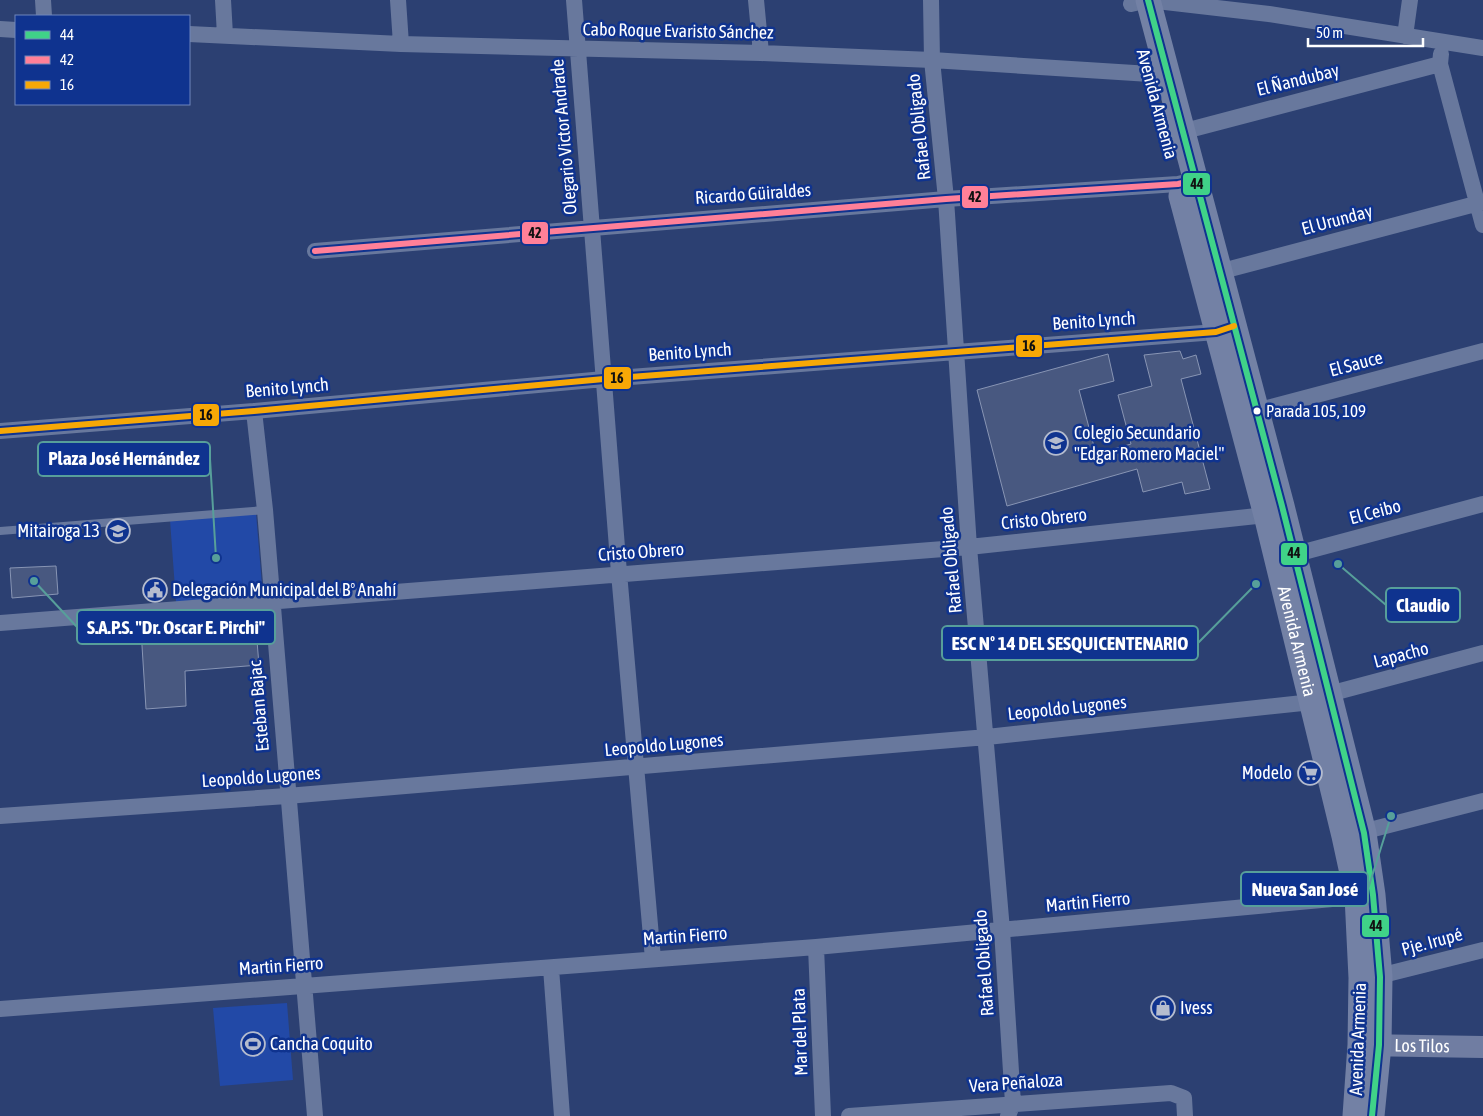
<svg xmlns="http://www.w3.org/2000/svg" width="1483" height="1116" font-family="'Asap Condensed',sans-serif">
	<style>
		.green { fill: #2249a7 }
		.building { fill: #485880; stroke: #8895b4 }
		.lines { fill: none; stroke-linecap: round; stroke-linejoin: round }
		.lane { stroke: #68789d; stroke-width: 8 }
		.street { stroke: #68789d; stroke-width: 16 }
		.secondary { stroke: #707da2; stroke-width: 22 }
		.primary { stroke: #7381a5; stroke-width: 25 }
		.bus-1-casing { stroke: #0f338f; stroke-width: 10 }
		.bus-2-casing { stroke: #0f338f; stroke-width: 10 }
		.bus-3-casing { stroke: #0f338f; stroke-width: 10 }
		.bus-1 { stroke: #40d288; stroke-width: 6 }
		.bus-2 { stroke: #ff8098; stroke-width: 6 }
		.bus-3 { stroke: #f7a806; stroke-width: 6 }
		.bus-dot { fill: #fff; stroke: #0f338f; stroke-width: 2 }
		.labels { text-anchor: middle; stroke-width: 5; stroke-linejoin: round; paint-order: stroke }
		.bus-label { font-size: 17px; fill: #fff; stroke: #0f338f; text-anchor: start }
		.street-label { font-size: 18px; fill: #fff; stroke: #0f338f }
		.poi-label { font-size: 18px; fill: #fff; stroke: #0f338f; text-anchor: start }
		.leader { fill: none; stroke: #579f9a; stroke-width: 2 }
		.callout-dot { fill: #579f9a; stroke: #0f338f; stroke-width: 2 }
		.callout { fill: #0f338f; stroke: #579f9a; stroke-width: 2 }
		.callout-label { font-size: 19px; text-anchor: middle; font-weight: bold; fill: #fff }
		.line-badge { stroke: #0f338f; stroke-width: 2 }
		.pale-badge-label { font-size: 14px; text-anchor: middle; font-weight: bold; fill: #111 }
	</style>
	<rect width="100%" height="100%" fill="#2c4072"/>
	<!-- green -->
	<path class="green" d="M256,513L263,597L176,602L170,520Z
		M287,1003L293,1080L220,1086L213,1008Z"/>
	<!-- building -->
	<path class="building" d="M1180,351L1183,359L1196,355L1201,374L1181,379L1210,489L1185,494L1182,482L1143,492L1137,469L1007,506L977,390L1108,354L1114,381L1079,390L1096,454L1131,444L1118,395L1152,386L1144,355Z
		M56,566L58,594L12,598L10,568Z
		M245,619L256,629L259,665L185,671L186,706L146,709L141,630Z"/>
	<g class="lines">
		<!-- lane -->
		<path class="lane" d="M0,531L265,510"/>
		<!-- street -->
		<path class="street" d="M43,0L44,16
			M223,0L225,35
			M398,0L401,44
			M574,0L619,573L653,959
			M756,0L761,53
			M931,0L932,60L946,199L969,547L1002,930L1013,1103L1008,1116
			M1131,4L1148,0L1269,14L1483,48
			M0,29L16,30
			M189,34L401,44L761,53L932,60L1150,74L1165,70
			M1405,36L1410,0
			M1441,54L1440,64L1483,225
			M1166,136L1440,64
			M315,251L946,199L1178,184L1195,180
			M1211,274L1483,202
			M254,411L265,510L315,1116
			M1248,413L1483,351
			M0,431L254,411L604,379L1216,332L1226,329
			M1285,557L1483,504
			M0,623L969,547L1266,515L1273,511
			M0,816L287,796L987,737L1312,702L1329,694L1483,653
			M1354,834L1483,801
			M816,947L823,1116
			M551,968L562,1116
			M1371,978L1483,950
			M0,1009L816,947L1365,896
			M849,1116L1171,1093L1184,1098L1185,1116"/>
		<!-- secondary -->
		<path class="secondary" id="s1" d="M1361,1045L1483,1047"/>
		<!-- primary -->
		<g class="primary">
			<path d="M1148,0L1282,506L1364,833L1373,895L1380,977L1379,1045L1372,1116"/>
			<path id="s2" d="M1181,196L1266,515L1344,836L1357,896L1361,978L1360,1045L1355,1116"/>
		</g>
		<!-- bus-1 casing -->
		<g class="bus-1-casing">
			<path id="bus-1" d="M1148,0L1282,506L1364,833L1373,895L1380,977L1379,1045L1372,1116"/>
		</g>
		<!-- bus-2 casing -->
		<g class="bus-2-casing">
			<path id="bus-2" d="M315,251L946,199L1178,184L1195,180"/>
		</g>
		<!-- bus-3 casing -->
		<g class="bus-3-casing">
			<path id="bus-3" d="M0,431L254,411L604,379L1216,332L1234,326"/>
		</g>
		<!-- bus-1 -->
		<use href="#bus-1" class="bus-1"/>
		<!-- bus-2 -->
		<use href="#bus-2" class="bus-2"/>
		<!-- bus-3 -->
		<use href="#bus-3" class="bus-3"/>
	</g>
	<!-- icons -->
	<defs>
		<g id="school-ring" transform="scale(1.25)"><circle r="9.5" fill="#0f338f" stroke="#b5bcce" stroke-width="1.5"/><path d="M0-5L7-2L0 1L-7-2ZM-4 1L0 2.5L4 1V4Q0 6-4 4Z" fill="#b5bcce"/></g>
		<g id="civic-ring" transform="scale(1.25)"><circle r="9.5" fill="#0f338f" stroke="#b5bcce" stroke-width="1.5"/><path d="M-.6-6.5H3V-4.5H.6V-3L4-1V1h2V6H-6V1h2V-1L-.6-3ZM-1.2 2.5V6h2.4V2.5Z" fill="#b5bcce"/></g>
		<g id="supermarket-ring" transform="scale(1.25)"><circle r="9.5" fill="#0f338f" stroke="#b5bcce" stroke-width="1.5"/><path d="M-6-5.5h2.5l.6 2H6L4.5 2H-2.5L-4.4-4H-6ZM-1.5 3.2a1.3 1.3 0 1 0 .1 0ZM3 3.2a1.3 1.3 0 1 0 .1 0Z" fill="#b5bcce"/></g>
		<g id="shop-ring" transform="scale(1.25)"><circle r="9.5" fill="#0f338f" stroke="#b5bcce" stroke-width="1.5"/><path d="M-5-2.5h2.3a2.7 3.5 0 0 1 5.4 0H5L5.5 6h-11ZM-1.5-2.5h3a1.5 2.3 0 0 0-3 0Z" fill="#b5bcce"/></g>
		<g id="stadium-ring" transform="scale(1.25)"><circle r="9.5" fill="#0f338f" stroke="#b5bcce" stroke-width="1.5"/><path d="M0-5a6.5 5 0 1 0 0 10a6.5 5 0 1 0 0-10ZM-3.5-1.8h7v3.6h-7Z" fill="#b5bcce"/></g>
	</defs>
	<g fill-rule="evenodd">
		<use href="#school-ring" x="1056" y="443"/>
		<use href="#school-ring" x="118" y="531"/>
		<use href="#civic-ring" x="155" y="590"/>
		<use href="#supermarket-ring" x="1310" y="773"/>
		<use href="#shop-ring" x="1163" y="1008"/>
		<use href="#stadium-ring" x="253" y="1044"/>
	</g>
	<!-- markers -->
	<circle class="bus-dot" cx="1257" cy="411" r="4.5"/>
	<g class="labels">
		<!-- bus labels -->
		<g class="bus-label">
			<text x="1266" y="417">Parada 105, 109</text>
		</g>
		<!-- street labels -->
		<g class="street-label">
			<text transform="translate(678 31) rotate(1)" y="6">Cabo Roque Evaristo Sánchez</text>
			<text transform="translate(1298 80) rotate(-14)" y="6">El Ñandubay</text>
			<text transform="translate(1157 104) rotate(75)" y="6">Avenida Armenia</text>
			<text transform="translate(919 127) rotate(-96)" y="6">Rafael Obligado</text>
			<text transform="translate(564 137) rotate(-95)" y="6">Olegario Victor Andrade</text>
			<text transform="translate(753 194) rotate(-4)" y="6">Ricardo Güiraldes</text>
			<text transform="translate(1337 220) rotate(-15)" y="6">El Urunday</text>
			<text transform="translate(1094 321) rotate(-4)" y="6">Benito Lynch</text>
			<text transform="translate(690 352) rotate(-4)" y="6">Benito Lynch</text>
			<text transform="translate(1356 364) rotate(-15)" y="6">El Sauce</text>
			<text transform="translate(287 388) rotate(-5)" y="6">Benito Lynch</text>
			<text transform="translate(1375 512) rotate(-15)" y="6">El Ceibo</text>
			<text transform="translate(1044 519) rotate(-6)" y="6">Cristo Obrero</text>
			<text transform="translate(641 552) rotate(-4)" y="6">Cristo Obrero</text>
			<text transform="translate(951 560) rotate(-95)" y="6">Rafael Obligado</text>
			<text dy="6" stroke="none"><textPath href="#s2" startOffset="460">Avenida Armenia</textPath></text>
			<text transform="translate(1401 655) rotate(-15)" y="6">Lapacho</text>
			<text transform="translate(259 706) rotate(-95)" y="6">Esteban Bajac</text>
			<text transform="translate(1067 708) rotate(-6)" y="6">Leopoldo Lugones</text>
			<text transform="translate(664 745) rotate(-5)" y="6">Leopoldo Lugones</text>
			<text transform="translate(261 777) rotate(-4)" y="6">Leopoldo Lugones</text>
			<text transform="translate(1088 902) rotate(-5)" y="6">Martin Fierro</text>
			<text transform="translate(685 936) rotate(-4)" y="6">Martin Fierro</text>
			<text transform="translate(1432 942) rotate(-15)" y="6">Pje. Irupé</text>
			<text transform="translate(984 963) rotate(-94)" y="6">Rafael Obligado</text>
			<text transform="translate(281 966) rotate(-4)" y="6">Martin Fierro</text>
			<text transform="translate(800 1032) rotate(-92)" y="6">Mar del Plata</text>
			<text transform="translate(1358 1039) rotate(-88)" y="6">Avenida Armenia</text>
			<text dy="6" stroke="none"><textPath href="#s1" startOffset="61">Los Tilos</textPath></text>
			<text transform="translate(1016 1083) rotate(-4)" y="6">Vera Peñaloza</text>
		</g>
		<!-- poi labels -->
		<g class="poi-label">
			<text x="1074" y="439">Colegio Secundario<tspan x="1074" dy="21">"Edgar Romero Maciel"</tspan></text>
			<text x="100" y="537" text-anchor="end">Mitairoga 13</text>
			<text x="172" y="596">Delegación Municipal del Bº Anahí</text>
			<text x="1292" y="779" text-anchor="end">Modelo</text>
			<text x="1180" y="1014">Ivess</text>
			<text x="270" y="1050">Cancha Coquito</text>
		</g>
	</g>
	<!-- callouts -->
	<path class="leader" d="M216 558L210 459M1338 564L1386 605M34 581L77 627M1256 584L1198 643M1391 816L1368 889"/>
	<g class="callout-dot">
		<circle cx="216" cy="558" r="5"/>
		<circle cx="1338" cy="564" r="5"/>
		<circle cx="34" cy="581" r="5"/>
		<circle cx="1256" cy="584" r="5"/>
		<circle cx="1391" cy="816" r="5"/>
	</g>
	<g class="callout">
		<rect x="38" y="442" width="172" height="34" rx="5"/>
		<rect x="1386" y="588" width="74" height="34" rx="5"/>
		<rect x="77" y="610" width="198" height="34" rx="5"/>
		<rect x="942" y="626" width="256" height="34" rx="5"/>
		<rect x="1241" y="872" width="127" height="34" rx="5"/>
	</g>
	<g class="callout-label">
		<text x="124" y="465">Plaza José Hernández</text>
		<text x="1423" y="612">Claudio</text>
		<text x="176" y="634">S.A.P.S. "Dr. Oscar E. Pirchi"</text>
		<text x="1070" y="650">ESC Nº 14 DEL SESQUICENTENARIO</text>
		<text x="1305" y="896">Nueva San José</text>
	</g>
	<g class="line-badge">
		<rect x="1182" y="172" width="29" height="24" rx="5" fill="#40d288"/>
		<rect x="961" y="185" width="28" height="24" rx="5" fill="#ff8098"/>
		<rect x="521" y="221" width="28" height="24" rx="5" fill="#ff8098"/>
		<rect x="1015" y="334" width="28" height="24" rx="5" fill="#f7a806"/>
		<rect x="603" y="366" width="29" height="24" rx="5" fill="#f7a806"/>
		<rect x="192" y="403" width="28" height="24" rx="5" fill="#f7a806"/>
		<rect x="1280" y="542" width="28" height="24" rx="5" fill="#40d288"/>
		<rect x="1361" y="914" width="29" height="24" rx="5" fill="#40d288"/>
	</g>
	<g class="pale-badge-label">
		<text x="1197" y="189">44</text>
		<text x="975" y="202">42</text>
		<text x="535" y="238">42</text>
		<text x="1029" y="351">16</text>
		<text x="617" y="383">16</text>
		<text x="206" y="420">16</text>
		<text x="1294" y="558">44</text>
		<text x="1376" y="931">44</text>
	</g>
	<!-- legend -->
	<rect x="15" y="15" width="175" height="90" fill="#0f338f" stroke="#6f85bc"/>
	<rect x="25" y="31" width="25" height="8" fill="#40d288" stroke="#6f85bc"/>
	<text x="60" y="40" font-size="15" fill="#ffffff">44</text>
	<rect x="25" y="56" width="25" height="8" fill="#ff8098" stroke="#6f85bc"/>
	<text x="60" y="65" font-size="15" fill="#ffffff">42</text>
	<rect x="25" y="81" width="25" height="8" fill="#f7a806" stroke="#6f85bc"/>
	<text x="60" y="90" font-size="15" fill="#ffffff">16</text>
	<!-- scale -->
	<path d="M1308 38v8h115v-8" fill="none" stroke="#ffffff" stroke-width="2.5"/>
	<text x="1316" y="38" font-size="15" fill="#ffffff" stroke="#0f338f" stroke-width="4" paint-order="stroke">50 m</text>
</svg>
